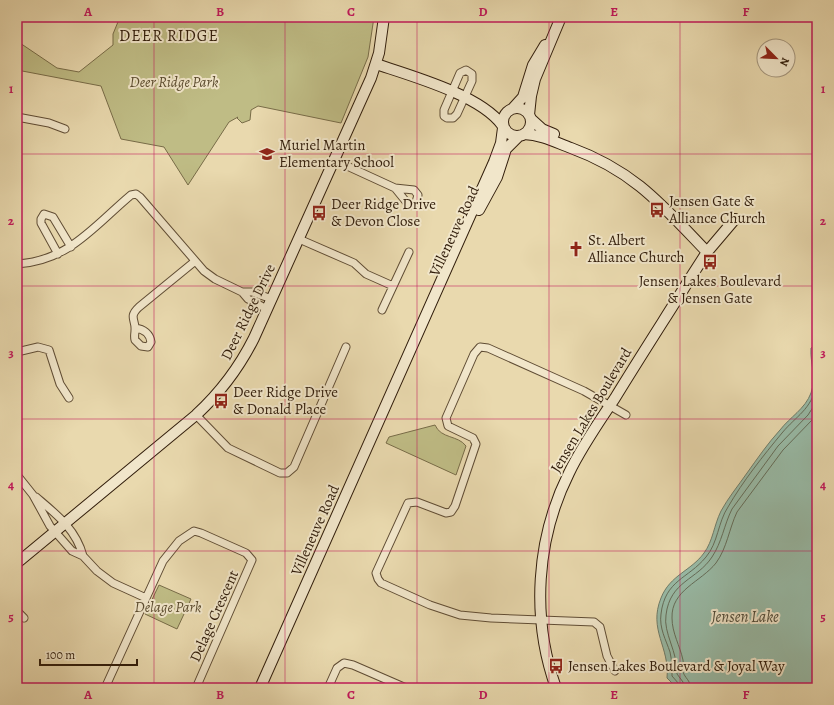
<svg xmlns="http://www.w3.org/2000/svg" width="834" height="705" font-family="Alegreya,serif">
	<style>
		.green { fill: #bfbc85; stroke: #786c48 }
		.water { fill: #98baa6; stroke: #6f7b68 }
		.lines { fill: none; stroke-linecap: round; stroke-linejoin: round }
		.shore { stroke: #646c58; stroke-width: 1 }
		.street-casing { stroke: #5f4c34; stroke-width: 9 }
		.secondary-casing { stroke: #311d0b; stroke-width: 12 }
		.street { stroke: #f1e6ca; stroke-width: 7 }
		.secondary { stroke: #f1e6ca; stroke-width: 10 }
		.grid { fill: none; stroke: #c2185b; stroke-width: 1; stroke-opacity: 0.55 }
		.labels { text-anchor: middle; stroke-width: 4; stroke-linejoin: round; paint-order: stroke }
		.park-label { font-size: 15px; font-style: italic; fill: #5c4d30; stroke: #f1e6ca }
		.poi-label { font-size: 15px; fill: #311d0b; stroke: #f1e6ca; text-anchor: start }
		.street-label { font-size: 15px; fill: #311d0b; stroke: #f1e6ca }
		.neighbourhood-label { font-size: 16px; letter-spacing: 1px; fill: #311d0b; stroke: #f1e6ca }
		.water-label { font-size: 16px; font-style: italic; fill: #504c3a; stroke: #f1e6ca }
		.neatline { fill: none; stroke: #c2185b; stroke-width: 1.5 }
		.grid-label { font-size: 13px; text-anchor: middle; font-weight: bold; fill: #c2185b }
	</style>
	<rect width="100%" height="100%" fill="#e9d9ae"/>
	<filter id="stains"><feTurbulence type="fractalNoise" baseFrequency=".005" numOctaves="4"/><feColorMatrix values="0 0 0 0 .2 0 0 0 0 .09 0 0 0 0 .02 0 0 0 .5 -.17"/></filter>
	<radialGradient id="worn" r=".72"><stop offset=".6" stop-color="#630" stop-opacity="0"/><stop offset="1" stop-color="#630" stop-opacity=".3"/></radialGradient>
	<!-- green -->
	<path class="green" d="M120,17H374L368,57L341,123L258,106L251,110L250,120L242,123L237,118L238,117L229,122L188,185L164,147L121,139L101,86L17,70V41L57,68L79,72L113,45V34Z
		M435,425C441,439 458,435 466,446L456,475L386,443L389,437Z
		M159,585L191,599L177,629L145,614Z"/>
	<!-- water -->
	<path class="water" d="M817,345V688H677L667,678C670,647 648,630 661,598C670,575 691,571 704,553C713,541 714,525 721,511C728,498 738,486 747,473C757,459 768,443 780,430C790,417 805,409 811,393C817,376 810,365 811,348Z"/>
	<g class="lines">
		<!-- shore -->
		<path class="shore" d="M680,688L679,684L672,676C672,668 672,661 670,652C666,640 659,628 661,614C665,580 688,579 706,557C718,543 718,522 728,507C743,481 763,456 782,433C797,415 810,411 817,385
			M685,688L683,682L677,674C678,652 663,633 666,615C670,581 697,580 712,557C722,542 724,525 732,509L778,446L808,415L817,401
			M691,688C690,680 685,678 683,672C682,668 684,664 683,660C680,646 672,633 672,618C671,590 701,582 716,563C727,548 729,529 737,512L783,450L812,420L817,412"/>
		<!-- street casing -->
		<g class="street-casing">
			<path id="street" d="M466,70L472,74V81L457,114L453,118H447L444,116V110L460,73Z
				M17,117L49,123L65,129
				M334,160L395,188L414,190L418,195L416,202L413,205L408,204L395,188
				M299,239L354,263L366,274L393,286
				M58,254L41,223V219L44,214L53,217L71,247
				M17,264C69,261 94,226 131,195L136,194L140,197L204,271L215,279L242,292L248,299L267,309
				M242,292H252L272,299
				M382,310L409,252
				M135,328C144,329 150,334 151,342L148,347L141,346L135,340C134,336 135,334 135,330C136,320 128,317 139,307L194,262
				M17,352L38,347L49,350L60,384L69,398
				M196,415L228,448L280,473H287L294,467L346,347
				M17,475L33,495L50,526L72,551L83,556L97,571L113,583L146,598
				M36,497C56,514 76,529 83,556
				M17,611L24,618
				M615,671L607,656L600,627L594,622L491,618L460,615L430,605L381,583L378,579L376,573L408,503L417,502L446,513L451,512L455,506L476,444L473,438L448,426L446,418L474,354L480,347L488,348L584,391L626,415
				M105,688L163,561L179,541L194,531L201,533L246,553L252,560L196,688
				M328,688L337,668L344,663L353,665L406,688"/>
		</g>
		<!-- secondary casing -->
		<g class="secondary-casing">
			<path id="secondary" d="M376,64C412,76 480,95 502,125
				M503 122a14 14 0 1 1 28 0a14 14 0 1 1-28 0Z
				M513,108L523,97L533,65L545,45
				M529,115L531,96L535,79L561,17
				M531,119L542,129L554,134
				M524,134C542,135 555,142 571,148C634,171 662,205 707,252
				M479,210L497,177L506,149L519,136
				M17,563L196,415C221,392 239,368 254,338L371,78L379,53L384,17
				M260,688L494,162L501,143L503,128
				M556,688C531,618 536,539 569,473C582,446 599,422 615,398C640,357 666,317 691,277L707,252L735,219"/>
		</g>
		<!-- street -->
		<use href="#street" class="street"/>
		<!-- secondary -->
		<use href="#secondary" class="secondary"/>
	</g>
	<!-- grid -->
	<path class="grid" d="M154,17V688M285,17V688M417,17V688M549,17V688M680,17V688M17,154H817M17,286H817M17,419H817M17,551H817"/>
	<!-- icons -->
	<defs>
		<g id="school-bare" transform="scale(1.2)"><path d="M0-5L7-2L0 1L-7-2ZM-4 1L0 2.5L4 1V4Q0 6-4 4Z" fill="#8f2418" stroke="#f1e6ca" stroke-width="2.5" paint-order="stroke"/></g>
		<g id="bus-bare" transform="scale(1.2)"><path d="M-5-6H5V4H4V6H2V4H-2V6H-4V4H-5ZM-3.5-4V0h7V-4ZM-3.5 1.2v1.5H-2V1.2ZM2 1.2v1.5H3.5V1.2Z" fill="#8f2418" stroke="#f1e6ca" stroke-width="2.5" paint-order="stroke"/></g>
		<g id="church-bare" transform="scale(1.2)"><path d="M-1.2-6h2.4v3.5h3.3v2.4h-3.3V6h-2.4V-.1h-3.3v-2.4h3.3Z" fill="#8f2418" stroke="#f1e6ca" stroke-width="2.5" paint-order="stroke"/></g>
	</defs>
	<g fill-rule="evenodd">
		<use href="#school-bare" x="267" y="154"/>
		<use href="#bus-bare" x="657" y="210"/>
		<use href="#bus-bare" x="319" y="213"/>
		<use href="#church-bare" x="576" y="249"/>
		<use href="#bus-bare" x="710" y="262"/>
		<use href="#bus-bare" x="221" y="401"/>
		<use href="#bus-bare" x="556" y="666"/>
	</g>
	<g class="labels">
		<!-- park labels -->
		<g class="park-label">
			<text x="174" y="87">Deer Ridge Park</text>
			<text x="168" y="612">Delage Park</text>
		</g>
		<!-- poi labels -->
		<g class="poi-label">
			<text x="279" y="150">Muriel Martin<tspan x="279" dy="17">Elementary School</tspan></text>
			<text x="669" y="206">Jensen Gate &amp;<tspan x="669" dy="17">Alliance Church</tspan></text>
			<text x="331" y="209">Deer Ridge Drive<tspan x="331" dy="17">&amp; Devon Close</tspan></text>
			<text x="588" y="245">St. Albert<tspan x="588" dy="17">Alliance Church</tspan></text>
			<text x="710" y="286" text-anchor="middle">Jensen Lakes Boulevard<tspan x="710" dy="17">&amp; Jensen Gate</tspan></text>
			<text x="233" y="397">Deer Ridge Drive<tspan x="233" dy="17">&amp; Donald Place</tspan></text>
			<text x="568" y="671">Jensen Lakes Boulevard &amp; Joyal Way</text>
		</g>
		<!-- street labels -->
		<g class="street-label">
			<text transform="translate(454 231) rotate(-65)" y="5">Villeneuve Road</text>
			<text transform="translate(248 312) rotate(-64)" y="5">Deer Ridge Drive</text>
			<text transform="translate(591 410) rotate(-59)" y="5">Jensen Lakes Boulevard</text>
			<text transform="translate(315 530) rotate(-66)" y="5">Villeneuve Road</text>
			<text transform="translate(214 616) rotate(-66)" y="5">Delage Crescent</text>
		</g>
		<!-- neighbourhood labels -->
		<g class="neighbourhood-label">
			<text x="169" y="41">DEER RIDGE</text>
		</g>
		<!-- water labels -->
		<g class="water-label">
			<text x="745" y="622">Jensen Lake</text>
		</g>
	</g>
	<!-- margin -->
	<rect width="834" height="705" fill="none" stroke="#e9d9ae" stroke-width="44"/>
	<!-- north arrow -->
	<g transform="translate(776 58) rotate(114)"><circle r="19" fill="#f1e6ca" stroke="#a4967e"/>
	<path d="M0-3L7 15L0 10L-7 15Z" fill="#8f2418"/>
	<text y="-6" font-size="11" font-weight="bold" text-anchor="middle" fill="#311d0b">N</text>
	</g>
	<!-- scale -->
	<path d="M40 659v6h97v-6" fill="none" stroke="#311d0b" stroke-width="2"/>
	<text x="46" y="659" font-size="12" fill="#311d0b" stroke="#f1e6ca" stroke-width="3" paint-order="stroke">100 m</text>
	<rect x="22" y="22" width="790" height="661" class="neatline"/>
	<g class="grid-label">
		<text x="88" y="16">A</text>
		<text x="220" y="16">B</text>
		<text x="351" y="16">C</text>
		<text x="483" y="16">D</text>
		<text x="614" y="16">E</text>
		<text x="746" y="16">F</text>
		<text x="11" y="93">1</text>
		<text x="823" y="93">1</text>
		<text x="11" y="225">2</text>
		<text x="823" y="225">2</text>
		<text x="11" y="357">3</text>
		<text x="823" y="357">3</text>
		<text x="11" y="489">4</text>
		<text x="823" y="489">4</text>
		<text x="11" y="621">5</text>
		<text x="823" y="621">5</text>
		<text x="88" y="699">A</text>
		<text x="220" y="699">B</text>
		<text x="351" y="699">C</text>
		<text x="483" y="699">D</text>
		<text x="614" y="699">E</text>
		<text x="746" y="699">F</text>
	</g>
	<rect width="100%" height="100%" filter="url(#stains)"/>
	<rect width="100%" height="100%" fill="url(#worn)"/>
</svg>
